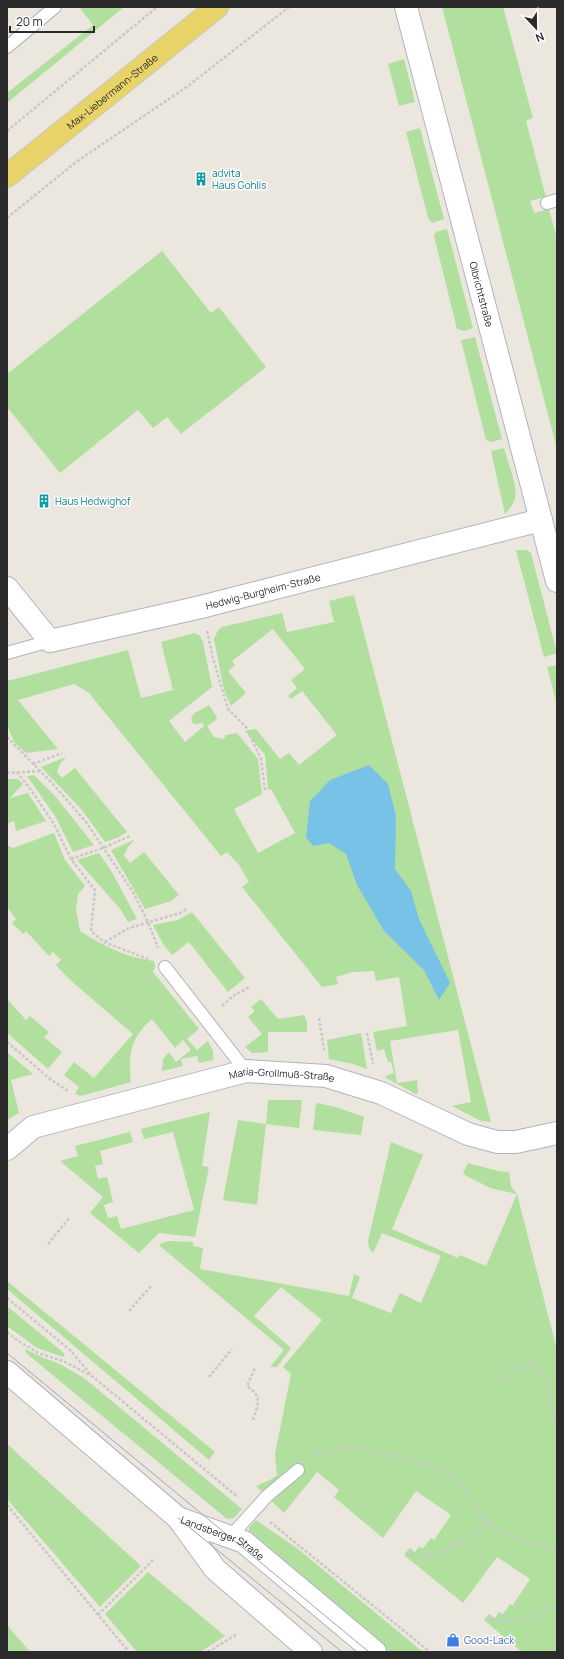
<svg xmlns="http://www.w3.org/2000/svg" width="564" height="1659" font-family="Manrope,sans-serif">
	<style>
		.green { fill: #b0df9e }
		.water { fill: #78c2e7 }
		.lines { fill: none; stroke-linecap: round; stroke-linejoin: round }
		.service-casing { stroke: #b2b3be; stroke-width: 14 }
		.minor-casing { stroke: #b2b3be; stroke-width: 24 }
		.tertiary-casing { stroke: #b2b3be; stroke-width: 24 }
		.primary-casing { stroke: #c8c8c8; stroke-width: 24 }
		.path { stroke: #c8c8c8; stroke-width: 2.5; stroke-dasharray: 3 2; stroke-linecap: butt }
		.service { stroke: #fff; stroke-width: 12 }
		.minor { stroke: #fff; stroke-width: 22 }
		.tertiary { stroke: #fff; stroke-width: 22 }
		.primary { stroke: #e8d368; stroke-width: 22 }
		.tram { stroke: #a1a3b4; stroke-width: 1 }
		.labels { text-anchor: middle; stroke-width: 3; stroke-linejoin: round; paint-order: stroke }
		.street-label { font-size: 10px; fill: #2b2b2b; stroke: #fff }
		.culture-label { font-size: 10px; fill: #0d838f; stroke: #fff; text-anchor: start }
		.shop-label { font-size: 10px; fill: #366cbe; stroke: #fff; text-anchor: start }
	</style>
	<rect width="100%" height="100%" fill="#ece7de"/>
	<!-- green -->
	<path class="green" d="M79,7H124L7,103V93L93,25Z
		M442,7H503L533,118L526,121L546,197L530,201L534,213L549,209L557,239V449Z
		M404,59L415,102L399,106L388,64Z
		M420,128L444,219L432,223L428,218L406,132Z
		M447,229L473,328L464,331L457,329L434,236L436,232Z
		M162,251L211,313L219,307L266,367L181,434L167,417L153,428L138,410L60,473L7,407V374Z
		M475,337L502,439L492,442L486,440L461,340Z
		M504,448C507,461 518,485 515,498C514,504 509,509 505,514L491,451Z
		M516,550H526L531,553L557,653L544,657Z
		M354,595L491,1122L481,1121L452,1106L471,1102L458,1030L390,1041L397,1083L417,1080L418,1093L416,1094L386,1078L385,1076L394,1073L391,1062H388L384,1049L377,1051L373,1032L407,1026L399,977L376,981L374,971L353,972L336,977L338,984L322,987L242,887L249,882L239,865L227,852L221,856L89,693L74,684L18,700L58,749L26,753L14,742L7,725V681L128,650L141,698L173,690L161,642L195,633L200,636L203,642L212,687L169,721L185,742L204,726L202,723L194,724L191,720L193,714L209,705L217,717L216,720L207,726L214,737L224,739L226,735L237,733L258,759L262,794L234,809L258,853L295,833L271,789L268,790L265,755L245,731L256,729L280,759L289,753L299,765L337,735L302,691L291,699L288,696L297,688L291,680L305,669L273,629L232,661L235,665L228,671L246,693L231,706L224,690L214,639L218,630L222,627L282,613L287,632L334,622L329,601Z
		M557,665V705L547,667Z
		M66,757L60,764L57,772L62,778L75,768L127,832L119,837L105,842L82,810L41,767Z
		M34,775L55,796L94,845L73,852L55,816L27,776Z
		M7,779H18L23,784L10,798L28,793L46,821L16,831L14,821L7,824Z
		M54,833L65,860L85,886L78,894L76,910L80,931C102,945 127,958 154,961L155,967L153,972L199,1029L187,1039L197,1050L208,1041L213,1051V1060L199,1063L197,1056L181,1059L183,1066L162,1071L163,1059L169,1052L176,1062L191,1050L183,1040L175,1048L152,1019C130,1038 128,1055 131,1082L81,1096L75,1094L79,1087L64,1075L74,1062L94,1078L133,1034L69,979L56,965L61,960L53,952L49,956L26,931L23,934L12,923L16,919L7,907V845L13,848Z
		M134,840L128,847L124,855L130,863L144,852L179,895L171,901L145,909L111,850Z
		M99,853L112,872L137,919L128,922L121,910L77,860Z
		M192,912L245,978L228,992L189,942L172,955L163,944L153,925L178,920Z
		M7,999L26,1020L30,1016L49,1032L44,1037L62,1052L48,1069L7,1033Z
		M261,999L278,1019L304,1015L307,1022V1032H268V1052L252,1053L245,1047L262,1034L248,1017L255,1011L251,1007Z
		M361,1033L367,1069L353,1064L329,1059L327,1040Z
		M7,1052L33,1074L11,1080L19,1113L7,1120Z
		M268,1100H301L302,1101L299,1128L266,1124L257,1205L223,1200L238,1120L266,1124Z
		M318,1103L339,1108L364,1117L361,1135L313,1130L316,1104Z
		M210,1112L202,1166L209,1167L195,1237L159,1233L139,1253L90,1213L103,1197L60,1161L78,1156L75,1146L130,1132L133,1142L100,1151L103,1164L95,1166L98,1179L107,1177L113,1202L104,1205L108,1218L117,1216L121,1229L194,1210L173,1132L144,1139L141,1129Z
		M391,1142L423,1155L392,1229L458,1258L460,1255L486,1266L517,1194L490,1188L463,1174L468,1163L498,1171L509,1172L511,1186L517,1194L557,1350V1649L555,1652H522L484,1620L489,1614L495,1618L499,1612L503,1614L510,1604L513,1605L530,1579L497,1557L463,1603L404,1555L410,1548L415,1552L419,1547L423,1548L431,1538L434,1540L451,1515L416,1491L383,1538L334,1497L339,1490L317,1472L284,1513L256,1486L270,1480L277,1475L275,1454L291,1374L283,1367L322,1320L281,1287L254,1316L291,1348L277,1367H270L284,1350L160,1246L159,1244L170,1241L193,1242V1246L203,1248L200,1269L349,1296L354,1274L360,1277L352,1298L391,1313L400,1293L421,1303L441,1256L382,1233L373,1253L369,1248L368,1241Z
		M7,1281L215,1452L209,1460L7,1289Z
		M7,1306L65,1354L63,1357L37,1348L7,1326Z
		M25,1349L44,1358L60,1364L84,1378L242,1509L234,1518L227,1519L26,1353Z
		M7,1444L141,1566L100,1607L7,1499Z
		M256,1520L298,1549L423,1652H380L249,1537V1528Z
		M148,1572L225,1636L200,1652H137L105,1614Z
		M7,1625L30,1652H7Z"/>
	<!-- water -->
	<path class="water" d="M369,765L388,784L396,816L395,869L411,891L419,919L450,983L439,1000L424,970L384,931L357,885L346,854L329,843L313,846L306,837L310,801L330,780Z"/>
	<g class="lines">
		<!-- service casing -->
		<g class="service-casing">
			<path id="service" d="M7,47L55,7
				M547,203L557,200
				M7,653L50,641
				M165,967L246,1071
				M230,1537L267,1496L298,1470"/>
		</g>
		<!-- minor casing -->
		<g class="minor-casing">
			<g id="minor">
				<path id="s1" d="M406,7L557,581"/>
				<path id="s2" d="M7,588L50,641L201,607L541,520"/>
				<path id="s3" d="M7,1149L33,1127L246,1071L326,1076L381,1093L468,1134L497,1142H516L557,1133"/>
			</g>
		</g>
		<!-- tertiary casing -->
		<g class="tertiary-casing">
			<g id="tertiary">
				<path d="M7,1372L178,1518L215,1569L311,1652"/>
				<path id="s4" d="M178,1518L244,1542L375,1652"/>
			</g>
		</g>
		<!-- primary casing -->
		<g class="primary-casing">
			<g id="primary">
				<path id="s5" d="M7,176L217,7"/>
			</g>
		</g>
		<!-- path -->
		<path class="path" d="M7,131L157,7
			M7,218L76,162L188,86L289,7
			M207,631L213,658L228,709L246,727L261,759L265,791
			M7,737L52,783L86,822L133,892L148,922L158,948
			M33,764L62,753
			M17,772L31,790L54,824L71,859L95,890L91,931L104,942L148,959
			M7,773L40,771
			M71,859L103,848L130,836
			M105,942L129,928L180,913L188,908
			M222,1006L233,996L251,986
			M319,1018L324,1050
			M367,1033L373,1064
			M7,1042L50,1079L68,1091
			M48,1244L70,1217
			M7,1298L71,1351L92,1376L238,1497
			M129,1311L152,1285
			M7,1332L17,1340L38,1353L63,1361L90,1375
			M209,1377L232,1349
			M503,1383C507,1378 511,1370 517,1366C522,1363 527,1364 532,1366C552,1373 553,1413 557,1431
			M253,1420C258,1403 263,1397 247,1386L255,1368
			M313,1455C327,1452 345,1447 361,1449C379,1451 443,1468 456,1478C469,1489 472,1502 481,1516C495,1535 534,1544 557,1551
			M7,1505L129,1652
			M270,1522L430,1652
			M406,1552C410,1554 414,1556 418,1557C438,1559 473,1535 488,1522
			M98,1615L153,1560
			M486,1618C519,1626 528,1621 557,1606
			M208,1652L237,1634"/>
		<!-- service -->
		<use href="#service" class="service"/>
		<!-- minor -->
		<use href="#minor" class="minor"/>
		<!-- tertiary -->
		<use href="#tertiary" class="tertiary"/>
		<!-- primary -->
		<use href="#primary" class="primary"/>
		<!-- tram -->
		<path class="tram" d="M7,1353L369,1652
			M178,1518L342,1652"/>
	</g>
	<!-- icons -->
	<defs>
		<g id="building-bare" transform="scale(1.08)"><path d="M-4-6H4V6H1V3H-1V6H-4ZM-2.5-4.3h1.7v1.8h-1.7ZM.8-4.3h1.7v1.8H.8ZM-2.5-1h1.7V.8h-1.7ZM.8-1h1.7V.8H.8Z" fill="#0f9aa8" stroke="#fff" stroke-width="2.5" paint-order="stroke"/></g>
		<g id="shop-bare" transform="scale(1.08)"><path d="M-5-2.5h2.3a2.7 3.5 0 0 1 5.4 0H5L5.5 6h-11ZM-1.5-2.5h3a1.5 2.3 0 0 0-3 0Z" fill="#3f7fe0" stroke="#fff" stroke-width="2.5" paint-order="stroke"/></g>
	</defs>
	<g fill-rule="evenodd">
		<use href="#building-bare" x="201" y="179"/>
		<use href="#building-bare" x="44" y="501"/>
		<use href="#shop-bare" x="453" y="1640"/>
	</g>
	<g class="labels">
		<!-- street labels -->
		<g class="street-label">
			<text dy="4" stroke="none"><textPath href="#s5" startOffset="135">Max-Liebermann-Straße</textPath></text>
			<text dy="4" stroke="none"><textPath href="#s1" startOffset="297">Olbrichtstraße</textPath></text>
			<text dy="4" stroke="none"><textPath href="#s2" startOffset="287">Hedwig-Burgheim-Straße</textPath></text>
			<text dy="4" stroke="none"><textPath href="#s3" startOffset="290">Maria-Grollmuß-Straße</textPath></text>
			<text dy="4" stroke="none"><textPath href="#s4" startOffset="49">Landsberger Straße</textPath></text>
		</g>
		<!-- culture labels -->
		<g class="culture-label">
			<text x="212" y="177">advita<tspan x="212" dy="12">Haus Gohlis</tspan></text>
			<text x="55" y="505">Haus Hedwighof</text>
		</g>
		<!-- shop labels -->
		<g class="shop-label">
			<text x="464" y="1644">Good-Lack</text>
		</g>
	</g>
	<!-- border -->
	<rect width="564" height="1659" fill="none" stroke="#2b2b2b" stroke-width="16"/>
	<!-- north arrow -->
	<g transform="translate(536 28) rotate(158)" stroke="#ffffff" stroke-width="3" paint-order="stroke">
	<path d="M0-3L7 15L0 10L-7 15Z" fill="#2b2b2b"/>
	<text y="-6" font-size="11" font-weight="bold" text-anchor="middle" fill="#2b2b2b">N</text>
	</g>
	<!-- scale -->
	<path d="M10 26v6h84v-6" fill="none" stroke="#2b2b2b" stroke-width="2"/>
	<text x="16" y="26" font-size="12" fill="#2b2b2b" stroke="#ffffff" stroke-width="3" paint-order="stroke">20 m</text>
</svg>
